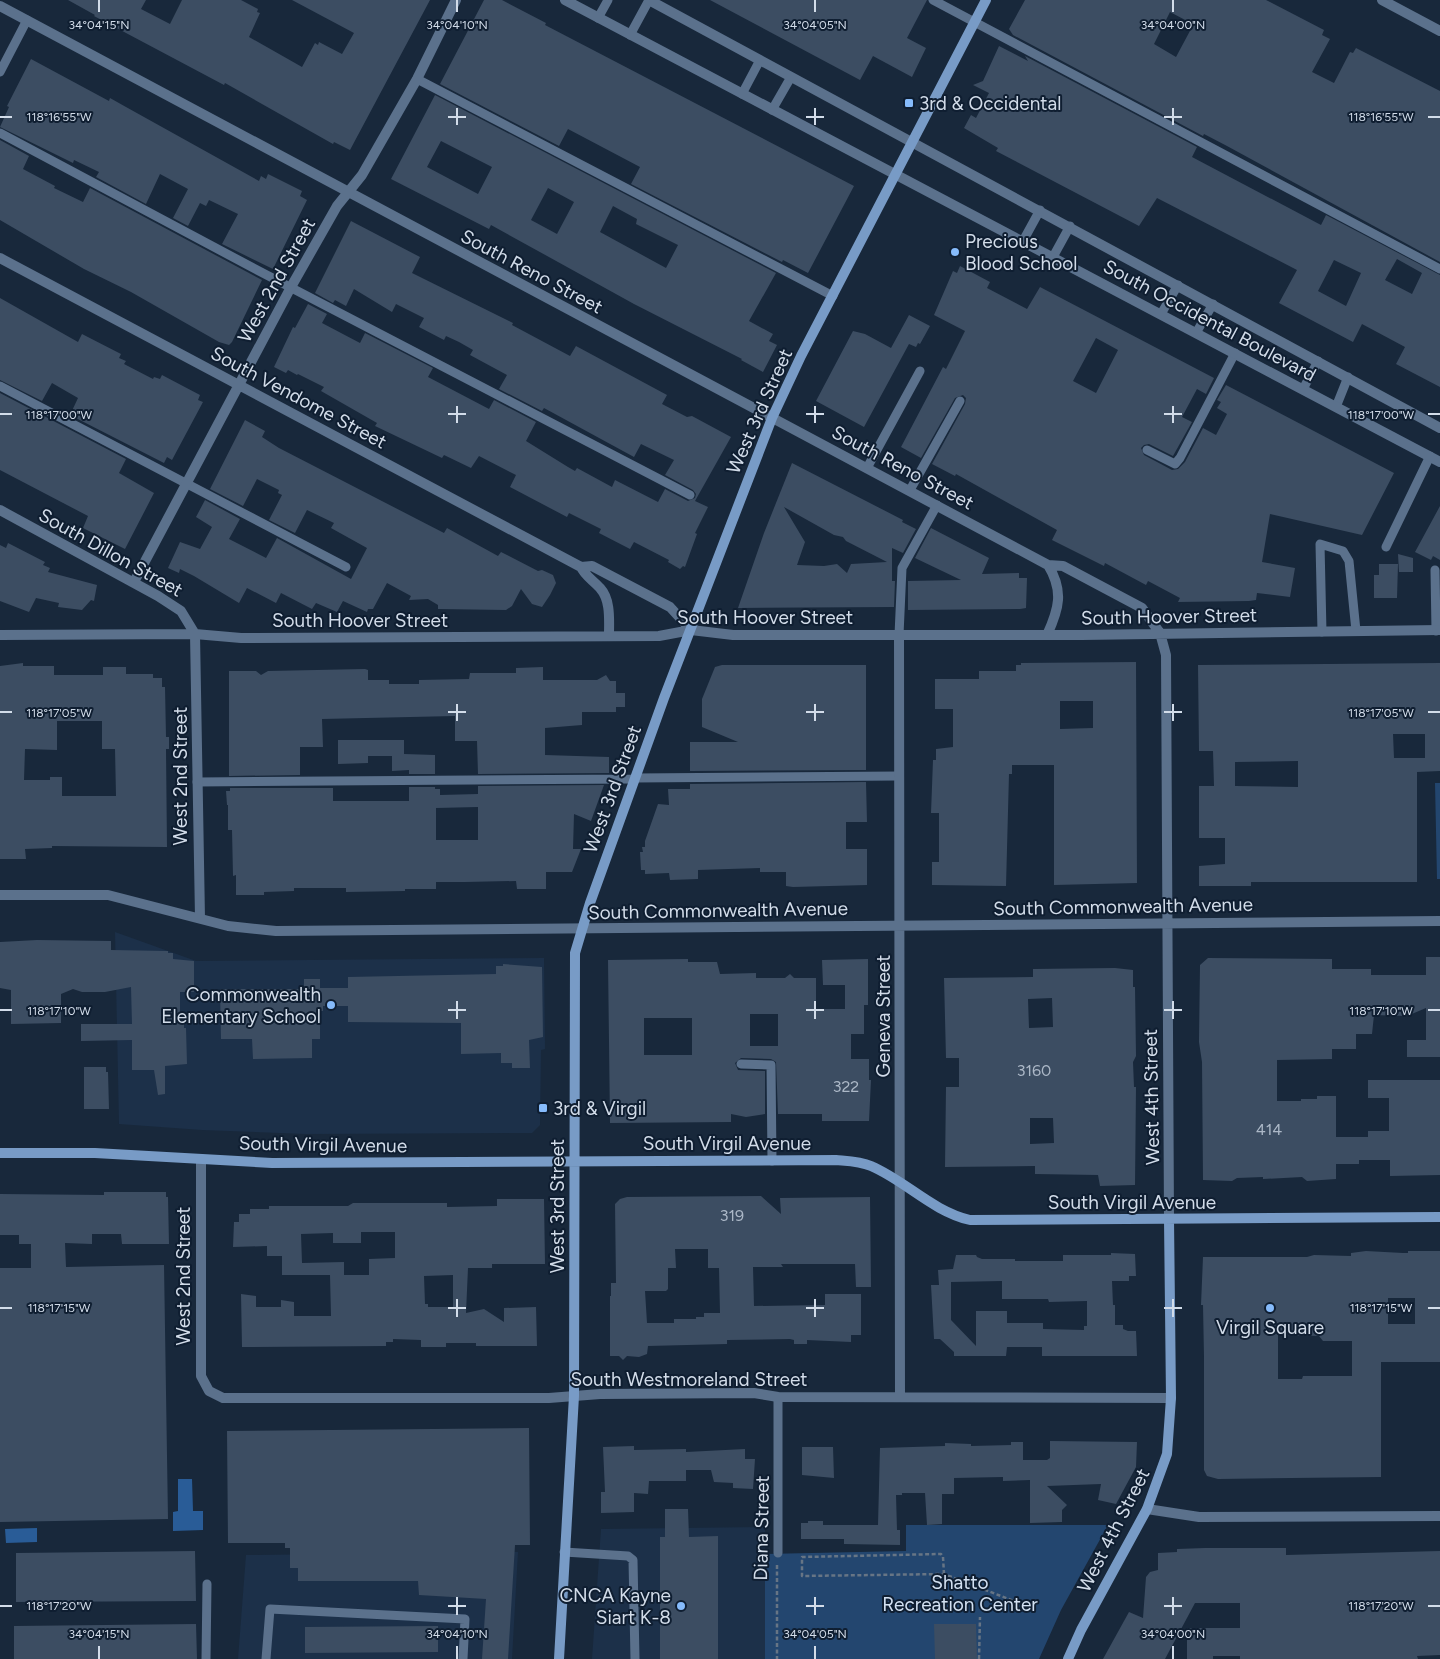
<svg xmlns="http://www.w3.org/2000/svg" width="1440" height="1659" font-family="Figtree,sans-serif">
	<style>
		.built { fill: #1c3049 }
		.green { fill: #23466f }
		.water { fill: #295c97 }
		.building { fill: #3c4d62; fill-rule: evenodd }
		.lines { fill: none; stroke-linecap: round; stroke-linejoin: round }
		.path { stroke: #677585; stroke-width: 2.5; stroke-dasharray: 4 2.5; stroke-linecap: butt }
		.lane { stroke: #5b718c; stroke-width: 9 }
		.street { stroke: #5b718c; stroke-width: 10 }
		.secondary { stroke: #789bc6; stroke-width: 10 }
		.ticks { fill: none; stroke: #d2dce9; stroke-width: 2 }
		.poi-dot { fill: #86bbfb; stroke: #0f1e31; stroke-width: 2 }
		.labels { text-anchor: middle; stroke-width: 4; stroke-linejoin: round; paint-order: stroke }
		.number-label { font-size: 16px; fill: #acb8c7 }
		.poi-label { font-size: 19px; fill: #d2dce9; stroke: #0f1e31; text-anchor: start }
		.street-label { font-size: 19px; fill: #d2dce9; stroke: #0f1e31 }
		.park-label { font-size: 19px; fill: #d3e1f2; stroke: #0f1e31 }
		.ticks-label { font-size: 12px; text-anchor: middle; fill: #d2dce9; stroke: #0f1e31; stroke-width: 4; stroke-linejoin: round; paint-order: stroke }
	</style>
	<rect width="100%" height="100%" fill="#18283b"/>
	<!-- built -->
	<path class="built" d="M115,932L196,961L544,958L545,1049L541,1050L540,1125L532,1133L306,1134L202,1130L119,1124Z
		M765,1527V1659H592L601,1529Z
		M518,1552L512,1659H238L246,1555Z"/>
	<!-- green -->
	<path class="green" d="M1435,783H1440V879H1437Z
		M906,1525H1108L1061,1610L1039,1659H765V1554L906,1551Z"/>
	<!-- water -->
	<path class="water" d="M178,1479H192L193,1511H203V1530L173,1531V1512L178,1511Z
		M37,1528V1542L6,1543L5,1529Z"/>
	<!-- building -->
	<path class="building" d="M68,0H146L141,9L170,24L182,0H241L258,9L257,12L260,13L249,37L302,67L315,43L318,45L319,42L342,54L354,33L292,0H430L350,150L334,142L333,144L225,83L224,85L94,16L95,15Z
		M484,0H502L546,23L545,25L854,186L808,273L783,260L782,262L631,184L640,167L568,129L559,146L440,84Z
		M710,0H927L907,38L926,48L912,77L873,56L860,80Z
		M1025,0H1266L1324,30L1322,35L1330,39L1312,72L1334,83L1350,52L1353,53L1356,48L1440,91V262L1227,146L1204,134L1203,136L1013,35L1009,29ZM1170,12L1191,23L1189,28L1191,29L1176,57L1154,44Z
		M999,46L1028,61L1025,56L1197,147L1192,157L1321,225L1326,215L1440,275V387L1396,364L1405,347L1362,324L1353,342L1279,303L1297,270L1157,198L1139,226L996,151L998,148L964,128L971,115L976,118L989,93L973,85L983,81ZM1397,259L1422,273L1412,294L1385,280ZM1334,260L1361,273L1346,306L1318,291Z
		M31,59L109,101L110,98L126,107L259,181L261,176L266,179L268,174L302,191L300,196L307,200L273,269L222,244L238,214L209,200L206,206L200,203L188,226L173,218L188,189L160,174L146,204L96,177L99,172L74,160L73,163L0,127L9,107L7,106Z
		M435,95L776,273L749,321L773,334L769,341L777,345L763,372L741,360L742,359L634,304L491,225L489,229L391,179ZM441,141L492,167L478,194L427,167ZM548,188L574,202L557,234L531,220ZM613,206L637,219L636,224L678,245L666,268L600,232Z
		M0,140L29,156L23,169L55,186L54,188L83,202L90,188L262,280L232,342L229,345L219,342L131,292L84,269L0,220Z
		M351,221L420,257L412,273L513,323L512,325L570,356L576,346L667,395L662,404L687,417L692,416L731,437L695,501L708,507L695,533L697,534L685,567L683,566L680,569L668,562L669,560L634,542L630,549L599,533L601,529L569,513L567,517L510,487L516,475L479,456L471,468L444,455L442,458L375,426L377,423L321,391L324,387L298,374L297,375L288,370L286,373L274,367L293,327L295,328L308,304L327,314L322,323L360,343L365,333L433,368L428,377L489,409L494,400L536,422L526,441L568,467L575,471L577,468L612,487L615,480L658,502L665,489L688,501L695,498L696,494L693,490L665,475L674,460L641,444L634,457L544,408L542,411L499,389L507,375L470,355L473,350L459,342L446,336L444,340L419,327L424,318L396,304L392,312L354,289L346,306L335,300L333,303L315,293Z
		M960,266L990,282L987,288L1027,309L1040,287L1214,378L1206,394L1197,389L1182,417L1192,422L1173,456L1149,444L1144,445L1141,448L1144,455L1172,470L1178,469L1185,462L1203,428L1216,435L1227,414L1217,408L1221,402L1217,400L1226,385L1394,473L1362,535L1270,514L1262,562L1295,568L1290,597L1257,593L1256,600L1249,601L1178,602L1180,598L1148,581L1146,585L1105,563L1104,566L1052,540L1057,530L956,474L955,476L932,464L965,404L966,398L963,395L955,398L921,458L901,447L943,367L946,369L965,331L934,315L953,271L957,273ZM1096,338L1118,350L1096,393L1073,381Z
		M0,298L78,342L82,334L121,354L119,358L126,361L124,364L153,379L154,377L160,379L162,375L200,395L198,400L203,402L172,460L167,457L164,463L70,415L78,398L52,383L42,401L0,380Z
		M909,315L930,326L920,344L918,343L916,347L909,344L864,427L816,401L853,331L865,334L891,348Z
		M0,393L126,459L119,473L154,493L125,549L83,528L88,516L0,470Z
		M245,420L265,431L262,437L279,448L444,533L447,528L498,556L501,552L538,571L542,570L553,575L556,583L550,595L542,607L532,604L521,589L512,606L506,610L438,609V605L428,599L409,600L411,596L387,583L373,609H368L367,612L343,601L337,612L316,603L312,609L281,593L276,603L247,588L239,603L194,576L180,569L179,573L168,568L180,542L200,549L212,527L196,517L205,500L240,519L229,539L266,558L277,538L351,579L367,548L331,528L334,523L307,510L295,533L269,520L282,495L278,493L279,490L257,479L243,506L210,489Z
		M792,463L903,520L902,522L916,529L903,553L892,548V581H895L894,607L738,608L764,533ZM784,507L834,535L843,537L846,541L887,562L851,564L847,573L837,564L824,566L797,565L805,542Z
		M1440,506V560L1433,556L1431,560L1415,552Z
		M931,528L989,558L982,574L1019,573V578H1027L1026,608L1020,609L908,610V581L961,580L915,558Z
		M8,543L45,562L43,565L50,568L48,572L97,585L94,601L91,600L82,610L58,607L59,603L36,598L29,612L0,601V545L6,548Z
		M1398,554L1413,558V572H1399Z
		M1379,564H1398L1397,598H1374V575H1379Z
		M1136,662L1137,883L1054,885V765H1012V774H1009L1006,886L932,885V862H939V813H931L933,760H936V749L953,747V709H935V679H979V671H1016V665H1021V663ZM1060,701H1093V728L1060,729Z
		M23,663V666H54V675H103V667H126V674H153V678H162V687H165L166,737H169V749H166L167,847L52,846V848L25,849L26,859H0V666ZM57,721H102V749H115L116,796H62V777H50V780H24L25,749L57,750Z
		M1440,663V771L1417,772V882H1251V886H1199V866L1225,864V838H1199V786H1214L1213,751H1199L1198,665ZM1393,734H1425V758H1394ZM1298,761V787L1235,786V762Z
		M722,665H866V770L690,771V742H738L702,727V699L715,667Z
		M543,667V680H597L606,675L610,681H616V693H625V707H616V712H582V725L545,728V755L609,757V773L478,774L477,741H455V716L322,719L323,747H300V775L229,776V671H256L261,675L268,671L365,669L368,670V680H389V684H419V680L469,679L470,673H516V668Z
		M338,740H404V754L435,755V774H409V770L392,771V756H368V763L338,764Z
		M866,782L867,822H846V849H867V885L793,887L786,886V872H760V868L698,870V879L670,880L669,873L645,874V870H641L640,852H643L642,847H645V841L658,804L669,805L668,789H690V784Z
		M604,785L591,821L574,814L573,849H581L572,872H546V889H517L516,881L465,882H436V889H405V891L346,892V888H294V891L264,892V895H236V875L233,876L232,830H228V805H227L226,791H230V788H333V801H409V787H435V789H440V795L478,794V786ZM478,807V840H436V808Z
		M37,940L111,941V950L168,951V953H173V959L194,961V992H180V1023H184V1028H186L187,1064L165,1066V1094L158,1095L154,1070H132V1040L81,1041V1024H132L131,987L105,992H82L73,989L61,994V1023L11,1024V990L0,988V942Z
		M1426,957H1440V1057H1407V1040H1426V1008L1407,1016L1374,1015L1372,1034H1356V1049H1332V1059L1277,1060V1101H1301V1099H1317V1096H1336V1137H1368V1131H1389V1098H1368V1080H1440V1175L1390,1176V1160H1359V1164H1336V1179L1307,1181L1302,1177L1263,1179V1177L1237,1178L1232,1181L1203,1180L1202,1062L1199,1042L1200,965L1208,958L1332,959V969H1371V975H1426Z
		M688,959V962H717L720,974L756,973V978H785L790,974L794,978H816V1009H845V985H823L822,960L868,959V1005H864V1034H851V1059H869V1080H871L869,1121H822V1114H778L776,1062L771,1059L741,1058L735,1063L738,1070L765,1071V1114L746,1117L731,1114V1122L610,1123L608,960ZM750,1014H778V1046H750ZM644,1018H692V1055H644Z
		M503,964L542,967L543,1037L529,1040L530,1068H512V1063H501V1053L461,1054V1023L348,1022V1006H323V1011H320V1039H312V1058L253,1059L252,1039H221L220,989H304V979H320V988H348V977L496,974V966H503Z
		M1115,968L1133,970V987H1135L1136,1056L1133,1062L1134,1087H1136L1135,1185L1100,1186L1098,1175L1035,1174V1166L945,1167L946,1087H959V1058H946L944,978L1033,977V969ZM1052,998L1053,1027L1029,1028L1028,999ZM1030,1118H1053L1054,1143L1030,1144Z
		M84,1067H106V1072H108L109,1109H84Z
		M104,1192H166V1197H168L169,1244H122L121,1234H92V1244L65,1243L66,1267L164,1265L168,1519L0,1522V1268H31V1244H19V1235H0V1194L104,1195Z
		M761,1196L781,1214L780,1198L870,1197L871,1287H856L855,1264H781L783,1267H753L754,1306L825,1305V1294H861V1335H851V1342L807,1340V1344H794V1340L790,1339L727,1340V1344L648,1346L647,1354L639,1357L627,1356L623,1360L619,1356H610V1296H611V1283H616L615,1204L620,1199L627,1197ZM675,1249H708V1268H719L720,1313H704V1317H696V1319H674V1323H647L645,1291H666L668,1289V1268H676Z
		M497,1199H544L545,1264H492V1268H468L466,1313L484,1309L504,1322V1308L536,1307L537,1346H476V1343H446V1347H421V1340L393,1339V1342H386V1346L242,1347L241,1294L256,1296V1307H281V1300L294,1302V1316H331L330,1275H282V1256H267V1246L233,1247L234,1222H239V1214H250V1209H269V1206H348L353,1203H447V1207L497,1206ZM361,1232H395V1258L369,1259V1275H344V1262L302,1263L301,1234L333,1233V1243H361ZM453,1275V1307H428V1304H425L424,1276Z
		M1366,1251L1403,1253H1408V1251H1440V1362H1381V1477L1218,1479L1207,1476L1204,1470V1357L1203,1305H1201L1203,1257H1307L1314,1255L1351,1256V1253ZM1388,1298H1415V1324H1388ZM1278,1335L1319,1336L1323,1341H1352V1376H1303L1302,1379H1278Z
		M1111,1253L1135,1254L1136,1276H1129V1281H1112L1113,1305H1115V1325H1123V1329L1128,1331H1136L1137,1356H1042V1347H1007L1006,1356H954V1352L940,1339H934L931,1285H939L938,1270L953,1269L956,1255H976L977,1257L982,1259H1015V1261H1063V1255H1111ZM1002,1281V1299H1048L1049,1302L1087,1301V1326H1084V1330L1043,1329V1323H1007V1311H976V1346L951,1320V1282Z
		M529,1428L530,1545H515L508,1659H482L486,1599L419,1595L418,1581H298V1568H290V1548H285V1543H228L227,1431Z
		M1050,1441L1137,1442L1136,1467L1116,1504L1098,1500L1101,1484L1047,1486L1067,1505L1062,1510V1522L1030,1523V1480L1003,1481V1477L954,1478V1494H942V1524L927,1525L925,1493H902V1495H896L897,1530H900V1545L844,1544V1539H801V1523H808V1521H823V1525H878L880,1448L945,1446V1443L971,1444V1446L1011,1445V1442H1023V1460H1047L1050,1458Z
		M634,1446V1450L686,1449V1452L745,1449V1459H755L753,1489L733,1488V1483L714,1482L711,1470H686V1481H649L648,1494L634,1493V1512L601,1513V1492H605L603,1447Z
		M802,1447H833L834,1478L802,1475Z
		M665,1509H688L689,1537L718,1536V1659H660V1537H665Z
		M1205,1548H1286V1555L1440,1551V1655L1417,1656L1418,1659H1240V1656H1213V1659H1187V1628H1240V1603H1195L1165,1659H1103L1129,1612L1143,1618L1146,1577L1150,1572L1158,1570V1553L1177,1552V1549Z
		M195,1551L196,1601L16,1602V1553Z
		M196,1624L197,1659H14V1626Z
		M934,1624H976L977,1659H935Z
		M438,1626V1652L305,1653V1627Z"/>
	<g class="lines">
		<!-- path -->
		<path class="path" d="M777,1565V1659
			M944,1574L943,1557L941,1554L802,1557V1576L944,1574L1032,1608
			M979,1659L980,1617"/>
		<!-- lane -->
		<path class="lane" d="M933,0L1440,269
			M598,18L608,0
			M630,35L649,0
			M0,72L27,20
			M417,79L833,296
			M742,94L760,60
			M772,110L791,77
			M0,133L259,271L690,495
			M1023,241L1040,210
			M1053,257L1070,226
			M1161,314L1178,285
			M1196,333L1213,304
			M0,386L346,567
			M1303,389L1318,361
			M1336,407L1348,377
			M1147,450L1175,464L1180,458L1235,353
			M867,468L920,371
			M910,490L960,401
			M1386,547L1430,456
			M1435,570L1436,631
			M1322,632L1320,544L1343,551L1349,561L1356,631
			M899,635L902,568L937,505
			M635,778L898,776
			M197,782L634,779
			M741,1064L771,1065L772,1161
			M778,1397V1553
			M564,1552L628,1556L633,1560L635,1659
			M206,1659L207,1584
			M266,1659L270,1609L465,1619L463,1659"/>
		<!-- street -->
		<path class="street" d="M565,0L1440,462
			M649,0L1440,428
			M1382,0L1440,31
			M0,6L1048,565L1063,566L1142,608L1160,633L1166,655L1169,1219
			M0,258L581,567
			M0,510L158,596L181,611L195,634L200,918
			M581,567L592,566L670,607L691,630
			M581,567C585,576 593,580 600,588C611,600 609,620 609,635
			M134,582L291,287L337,206L362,175L417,79L456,0
			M0,635L195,634L241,638L659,636L691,630L733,635H1082L1440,630
			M899,635L900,1397
			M1047,635C1059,609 1064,591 1048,565
			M0,895H108L228,926L276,931L1440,921
			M201,1159V1376L209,1391L223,1398H549L600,1394L754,1393L778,1397L1171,1398
			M1147,1509L1199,1517L1440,1516"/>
		<!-- secondary -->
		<path class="secondary" d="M0,1153H95L272,1163L836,1160C848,1161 860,1161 871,1166C906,1181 932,1211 970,1220L1440,1217
			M559,1659L574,1396L575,953L590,903L664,698L772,418L801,356L986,0
			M1068,1659L1081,1630L1147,1509L1167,1454L1171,1398L1169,1219"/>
	</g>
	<!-- ticks -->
	<path class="ticks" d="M99,0V12M457,0V12M815,0V12M1173,0V12M457,108V125M815,108V125M1173,108V125M0,117H12M448,117H466M806,117H824M1164,117H1182M1428,117H1440M457,406V423M815,406V423M1173,406V423M0,414H12M448,414H466M806,414H824M1164,414H1182M1428,414H1440M457,704V721M815,704V721M1173,704V721M0,712H12M448,712H466M806,712H824M1164,712H1182M1428,712H1440M457,1001V1019M815,1001V1019M1173,1001V1019M0,1010H12M448,1010H466M806,1010H824M1164,1010H1182M1428,1010H1440M457,1299V1317M815,1299V1317M1173,1299V1317M0,1308H12M448,1308H466M806,1308H824M1164,1308H1182M1428,1308H1440M457,1597V1615M815,1597V1615M1173,1597V1615M0,1606H12M448,1606H466M806,1606H824M1164,1606H1182M1428,1606H1440M99,1646V1659M457,1646V1659M815,1646V1659M1173,1646V1659"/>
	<!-- markers -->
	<g class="poi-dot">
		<rect x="904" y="98" width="10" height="10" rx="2.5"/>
		<circle cx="955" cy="252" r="5"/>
		<circle cx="331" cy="1005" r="5"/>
		<rect x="538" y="1103" width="10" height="10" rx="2.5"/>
		<circle cx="1270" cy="1308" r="5"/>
		<circle cx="681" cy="1606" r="5"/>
	</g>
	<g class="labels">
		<!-- number labels -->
		<g class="number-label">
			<text x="1034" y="1076">3160</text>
			<text x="846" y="1092">322</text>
			<text x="1269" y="1135">414</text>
			<text x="732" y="1221">319</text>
		</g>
		<!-- poi labels -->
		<g class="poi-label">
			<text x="919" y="110">3rd &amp; Occidental</text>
			<text x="965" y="248">Precious<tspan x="965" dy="22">Blood School</tspan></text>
			<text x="321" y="1001" text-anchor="end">Commonwealth<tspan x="321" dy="22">Elementary School</tspan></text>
			<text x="553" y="1115">3rd &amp; Virgil</text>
			<text x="1270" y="1334" text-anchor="middle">Virgil Square</text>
			<text x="671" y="1602" text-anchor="end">CNCA Kayne<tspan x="671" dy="22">Siart K-8</tspan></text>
		</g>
		<!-- street labels -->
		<g class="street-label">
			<text transform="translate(532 271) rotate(28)" y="7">South Reno Street</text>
			<text transform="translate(276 280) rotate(-61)" y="7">West 2nd Street</text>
			<text transform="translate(1210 320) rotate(28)" y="7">South Occidental Boulevard</text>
			<text transform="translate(299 397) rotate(28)" y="7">South Vendome Street</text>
			<text transform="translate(759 411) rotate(-66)" y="7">West 3rd Street</text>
			<text transform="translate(903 467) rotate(28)" y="7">South Reno Street</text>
			<text transform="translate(111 552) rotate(29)" y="7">South Dillon Street</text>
			<text transform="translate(1169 616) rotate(-1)" y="7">South Hoover Street</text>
			<text x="765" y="624">South Hoover Street</text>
			<text x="360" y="627">South Hoover Street</text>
			<text transform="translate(180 776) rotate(-90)" y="7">West 2nd Street</text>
			<text transform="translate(612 789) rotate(-70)" y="7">West 3rd Street</text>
			<text transform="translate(1123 906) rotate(-1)" y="7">South Commonwealth Avenue</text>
			<text transform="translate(718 910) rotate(-1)" y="7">South Commonwealth Avenue</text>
			<text transform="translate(883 1016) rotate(-90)" y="7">Geneva Street</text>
			<text transform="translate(1151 1097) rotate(-91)" y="7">West 4th Street</text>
			<text x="727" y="1150">South Virgil Avenue</text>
			<text transform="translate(323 1144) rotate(1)" y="7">South Virgil Avenue</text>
			<text x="1132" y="1209">South Virgil Avenue</text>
			<text transform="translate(557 1206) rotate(-90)" y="7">West 3rd Street</text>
			<text transform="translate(183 1276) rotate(-90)" y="7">West 2nd Street</text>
			<text x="689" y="1386">South Westmoreland Street</text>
			<text transform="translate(761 1528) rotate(-89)" y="7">Diana Street</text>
			<text transform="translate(1113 1530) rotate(-63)" y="7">West 4th Street</text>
		</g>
		<!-- park labels -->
		<g class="park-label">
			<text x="960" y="1589">Shatto<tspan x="960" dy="22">Recreation Center</tspan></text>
		</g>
	</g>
	<g class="ticks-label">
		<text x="99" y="29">34°04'15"N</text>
		<text x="457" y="29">34°04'10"N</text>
		<text x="815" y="29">34°04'05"N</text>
		<text x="1173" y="29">34°04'00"N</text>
		<text x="1381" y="121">118°16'55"W</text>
		<text x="59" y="121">118°16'55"W</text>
		<text x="1381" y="419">118°17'00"W</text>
		<text x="59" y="419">118°17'00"W</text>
		<text x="1381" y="717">118°17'05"W</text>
		<text x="59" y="717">118°17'05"W</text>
		<text x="1381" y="1015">118°17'10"W</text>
		<text x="59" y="1015">118°17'10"W</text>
		<text x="1381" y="1312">118°17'15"W</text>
		<text x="59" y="1312">118°17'15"W</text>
		<text x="1381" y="1610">118°17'20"W</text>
		<text x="59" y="1610">118°17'20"W</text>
		<text x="99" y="1638">34°04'15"N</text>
		<text x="457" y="1638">34°04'10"N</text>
		<text x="815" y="1638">34°04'05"N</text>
		<text x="1173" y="1638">34°04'00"N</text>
	</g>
</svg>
